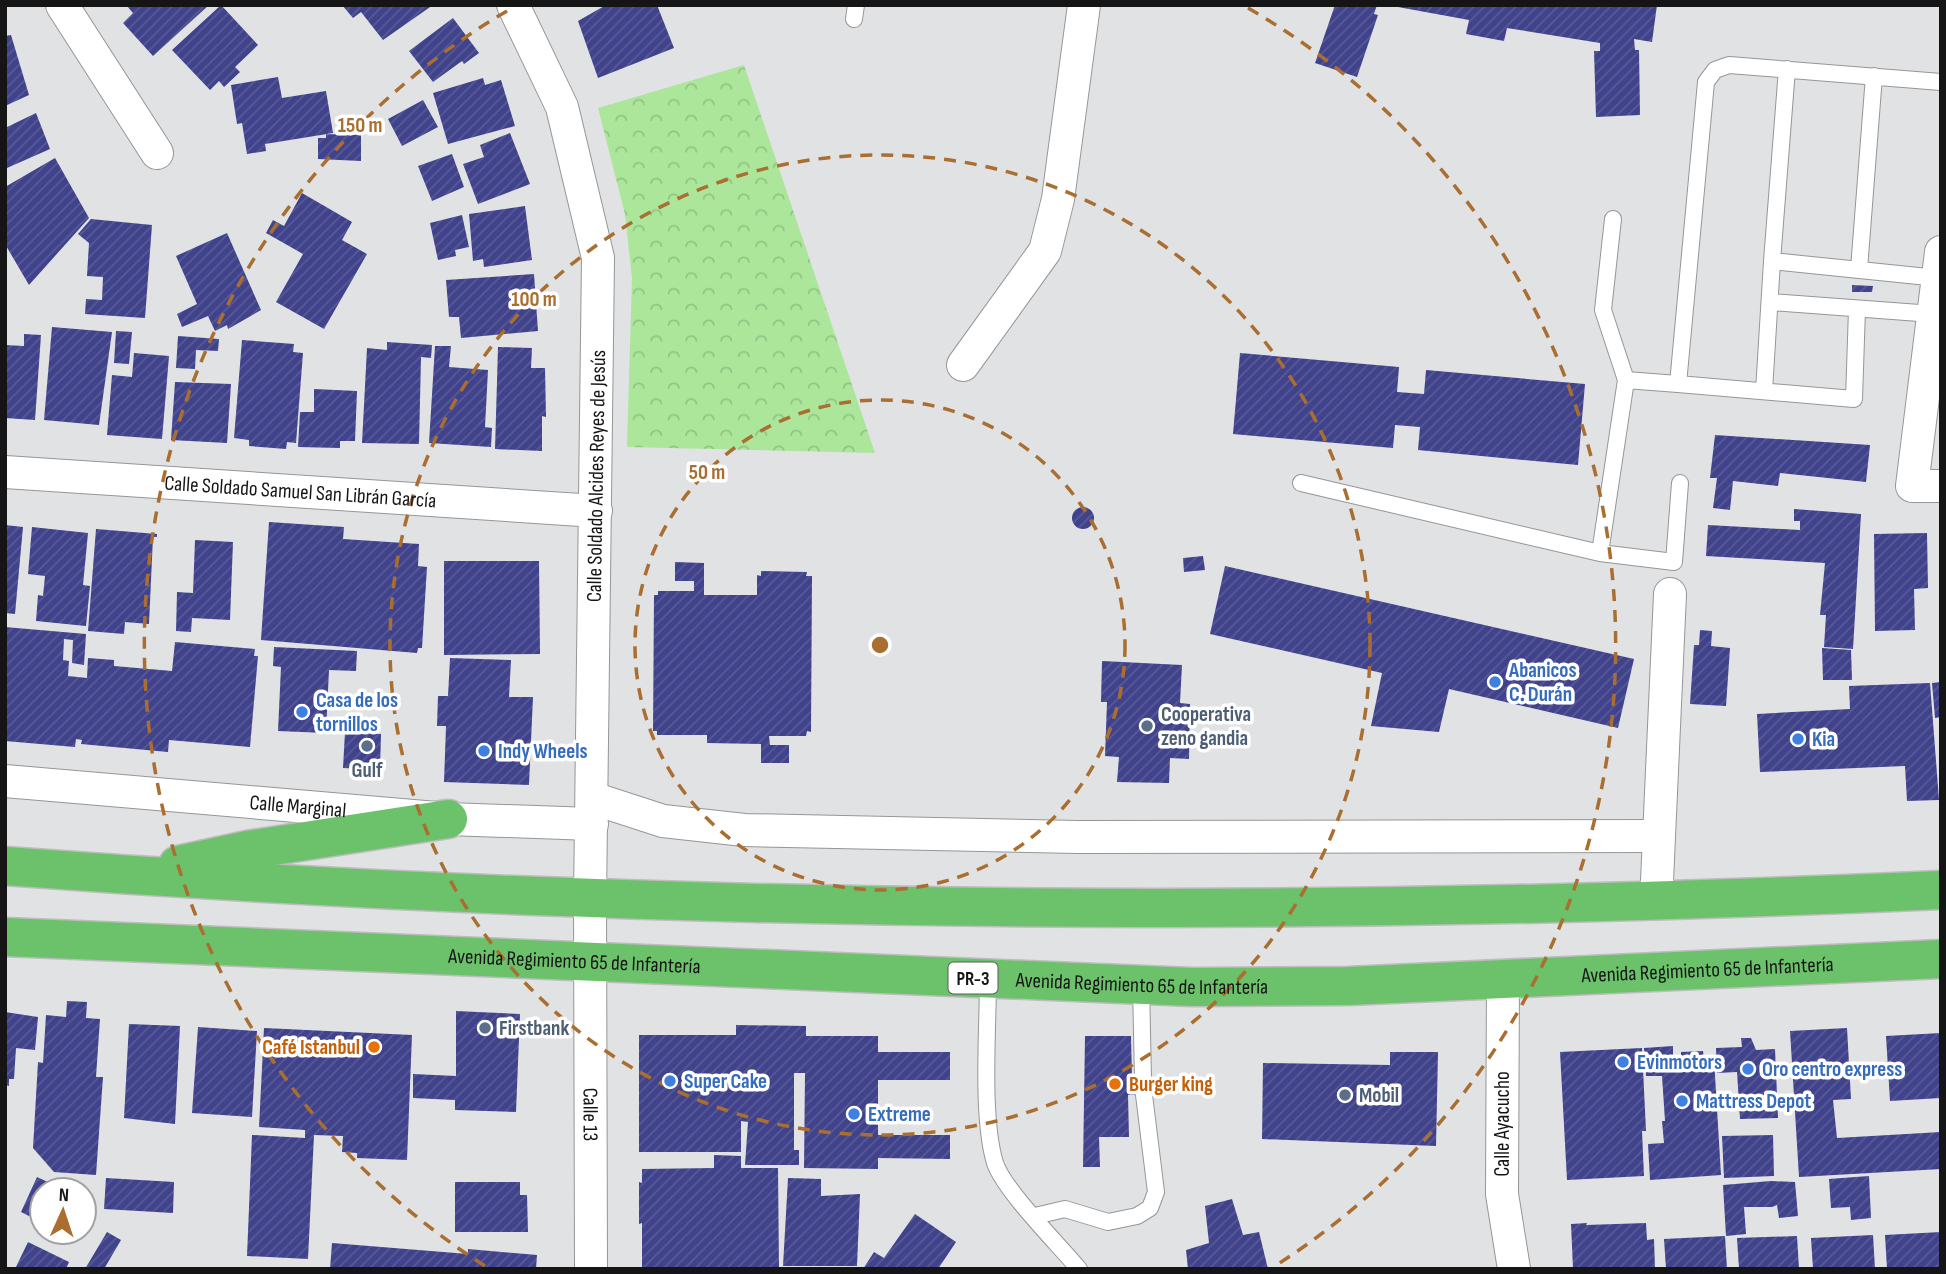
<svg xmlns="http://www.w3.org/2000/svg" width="1946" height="1274" font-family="'Sofia Sans Condensed',sans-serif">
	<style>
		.park { fill: url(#park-crowns) }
		.building { fill: url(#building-hatch) }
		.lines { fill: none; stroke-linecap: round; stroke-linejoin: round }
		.service-casing { stroke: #969698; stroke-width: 18 }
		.minor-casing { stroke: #969698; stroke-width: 34 }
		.trunk-casing { stroke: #bdbdbe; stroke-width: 41 }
		.service { stroke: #fff; stroke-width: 16 }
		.minor { stroke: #fff; stroke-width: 32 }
		.trunk { stroke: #6cc26a; stroke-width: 38 }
		.ring { fill: none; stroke: #aa6e30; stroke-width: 3.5; stroke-dasharray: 12 9 }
		.shop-dot { fill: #3f7fe0; stroke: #fff; stroke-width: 2.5 }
		.service-dot { fill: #5c6f8a; stroke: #fff; stroke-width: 2.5 }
		.food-dot { fill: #e8710a; stroke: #fff; stroke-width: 2.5 }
		.labels { text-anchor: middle; stroke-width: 7; stroke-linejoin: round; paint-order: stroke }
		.shield { fill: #fff; stroke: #5b5b5c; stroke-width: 2 }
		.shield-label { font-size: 19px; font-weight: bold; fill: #151516 }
		.street-label { font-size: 21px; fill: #151516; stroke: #fff }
		.shop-label { font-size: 21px; font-weight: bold; fill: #366cbe; stroke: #fff; text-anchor: start }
		.service-label { font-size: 21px; font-weight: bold; fill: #4e5e75; stroke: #fff; text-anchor: start }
		.food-label { font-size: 21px; font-weight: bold; fill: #c56008; stroke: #fff; text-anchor: end }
		.centre { fill: #aa6e30; stroke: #fff; stroke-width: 3.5 }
		.ring-label { font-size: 21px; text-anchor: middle; font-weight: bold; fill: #aa6e30; stroke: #fff; stroke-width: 7; stroke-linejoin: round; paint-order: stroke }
	</style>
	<defs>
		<pattern id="park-crowns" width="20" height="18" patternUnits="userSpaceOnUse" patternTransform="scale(1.75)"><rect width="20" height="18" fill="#abe69a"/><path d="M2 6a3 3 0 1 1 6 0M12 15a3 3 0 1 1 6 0" fill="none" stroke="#92c484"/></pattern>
		<pattern id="building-hatch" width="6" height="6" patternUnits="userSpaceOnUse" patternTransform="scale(1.75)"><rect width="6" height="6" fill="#40428c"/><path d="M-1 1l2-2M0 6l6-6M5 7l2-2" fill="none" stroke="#585a95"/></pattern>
	</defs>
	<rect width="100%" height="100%" fill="#e1e2e4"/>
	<!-- park -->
	<path class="park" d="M744,65L875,453L627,447L632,278L625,214L598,108Z"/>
	<!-- building -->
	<path class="building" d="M126,5H209L153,56L123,23L133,13Z
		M221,5L258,45L235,67L240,72L224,87L219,81L210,90L172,50Z
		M342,5H433L383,40L361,12L353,18Z
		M606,5H657L674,48L598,78L578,21Z
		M1335,5H1377L1374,14L1378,15L1357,77L1315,63Z
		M1387,5H1657L1652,42L1634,39L1635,50H1639L1640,115L1596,117L1594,51H1600V43L1507,28L1504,41L1466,34L1469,20Z
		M453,18L479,53L464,64L462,61L433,82L409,51Z
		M11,35L29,95L5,106V36Z
		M278,77L282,98L326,91L333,133L265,144L266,151L247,154L242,123L237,124L231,85Z
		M483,78L485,85L501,80L515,126L448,144L433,93Z
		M423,100L438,127L402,146L388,119Z
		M36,113L50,149L7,168L5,128Z
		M510,133L530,184L478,204L463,164L484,157L480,145Z
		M326,134L361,135V161L318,159V138H326Z
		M452,154L464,187L432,201L418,166Z
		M55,158L89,218L29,285L5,244V187Z
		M302,193L352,222L342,240L367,254L324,329L276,302L303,254L266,233L273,220L284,226Z
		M525,206L532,260L484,267L483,259L473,261L469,214Z
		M462,215L469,247L455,250L456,256L438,260L430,223Z
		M91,219L152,225L145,318L85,314L86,299L102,300L103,277L87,276L89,243L78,234Z
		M227,233L261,310L228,329L227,325L215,331L208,316L182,327L177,314L197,304L176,256Z
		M534,274L538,331L461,338L459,317H449L446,280Z
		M1852,285L1873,286L1872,292H1852Z
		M52,327L112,332L99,425L44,420Z
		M116,331L132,332L129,364L114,363Z
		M24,334L41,335L35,420L5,418V345L24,346Z
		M178,336L219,339L218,351L196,350L195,369L176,368Z
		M242,340L294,344L293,352L303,353L296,443L287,442L286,449L249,446V440L234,438Z
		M387,342L432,345L431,358L421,357L419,444L362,443L367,348L387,350Z
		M435,346H451L449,367L488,370L485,427L492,428L491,447L429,443Z
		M498,347L532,348L531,368H545L546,417L542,416V451L495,449Z
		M134,353L169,356L162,439L107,435L112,375L132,377Z
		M1240,353L1399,367L1397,392L1424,394L1426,370L1585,384L1578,465L1418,450L1420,427L1395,425L1393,448L1233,434Z
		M175,382L231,384L227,443L171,440Z
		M314,389L357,391L355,441H340V448L298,447L300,412H314Z
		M1715,435L1870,445L1866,482L1780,473L1778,486L1733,481L1730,510L1713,508L1717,478H1710Z
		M1072 518a11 11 0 1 1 22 0a11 11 0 1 1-22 0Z
		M1794,509L1861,514L1853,649L1824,647L1826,615H1820L1825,563L1706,556L1708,525L1800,530V521H1794Z
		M269,522L344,527L343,539L419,544L418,566L427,567L422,648H418L417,653L261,640Z
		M5,525L23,527L15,614L5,613Z
		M32,527L88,533L83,585L90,586L86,626L36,621L38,595L43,596L45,576L28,574Z
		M96,529L157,534V537H153L149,624L125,622L124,634L88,631Z
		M1927,533L1928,588L1914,589L1915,630L1875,631L1874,534Z
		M195,540L233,542L230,620L192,618L191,632L176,631L177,592L193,593Z
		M1203,556L1205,570L1184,572L1183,558Z
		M444,561H539L540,654L444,655Z
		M675,562L704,563V595H757V575L761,576V571L807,572L806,576H812L811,732L807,731L806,736H769L770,745H789V763H761V744L707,743V735H657V731H653L654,595H658V591H694V581H675Z
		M1225,566L1634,659L1618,728L1449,689L1439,732L1371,726L1382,673L1210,634Z
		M5,627L86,634L84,665L72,663L73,640L64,639L63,660L69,661L68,676L87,678L88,658L114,660V666L172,671L175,642L255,649L254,656H258L250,747L169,740L168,752L81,744L82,740L76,739L75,747L5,741Z
		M1700,630L1712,631L1711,646L1730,648L1726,706L1690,704L1694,645H1699Z
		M274,647L357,651L356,671L329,670L326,733L278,731L281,667L273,666Z
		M1822,648L1851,650L1852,680H1823Z
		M450,658L511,660L509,697H533L529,785L444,782L446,726H437L438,696H448Z
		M1102,661L1182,665L1180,703L1190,704L1189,759L1170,758L1169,783L1117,782L1119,757L1105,756L1107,702H1101Z
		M1941,682V717L1935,718L1932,683Z
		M1930,683L1939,800L1907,801L1905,766L1760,772L1757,714L1850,709L1849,686Z
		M345,732L381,734L380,770L343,768Z
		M67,1001L87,1002L86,1018L100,1019L96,1077H103L96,1175L54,1172L33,1148L38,1062L43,1063L46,1015L66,1017Z
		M456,1011L520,1014L516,1112L455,1110V1100L413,1098V1074L456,1076Z
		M5,1012L38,1017L35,1050L16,1048L14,1079H9V1086L5,1085Z
		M129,1024L180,1026L175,1124L124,1118Z
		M736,1025L806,1026V1036H878V1052H950V1080H878V1135H950V1159L878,1158V1169L804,1168L805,1073H794V1150H799V1165H745L748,1122L741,1121V1152H639V1035H736Z
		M198,1027L257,1031L252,1117L192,1113Z
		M264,1028L412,1035L407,1160L357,1158V1153L342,1152L343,1136L314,1135L308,1259L247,1256L252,1135L305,1138V1130L259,1127Z
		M1847,1028L1851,1099L1833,1100L1837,1138L1941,1132V1169L1799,1177L1790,1031Z
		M1941,1033V1098L1890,1101L1886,1036Z
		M1085,1036H1131L1132,1079L1156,1078V1095H1128L1129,1137H1099L1100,1167H1083Z
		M1741,1038H1751L1756,1050L1775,1049L1778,1118L1740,1119L1737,1072L1717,1073L1716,1048L1742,1047Z
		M1673,1046V1060H1681V1052L1703,1051L1704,1059H1714L1721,1175L1650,1180L1648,1144L1664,1143L1662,1121H1665L1662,1076H1646L1644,1048Z
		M1642,1048L1646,1131H1642L1644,1176L1567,1180L1560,1052Z
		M1390,1052H1438L1436,1146L1262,1139L1263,1063L1390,1065Z
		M1773,1135L1774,1176L1724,1178L1722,1136Z
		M714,1155L741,1156V1168H778L779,1269H642V1223L639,1224V1182L642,1183V1169L714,1168Z
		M1869,1176L1871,1218L1851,1220L1850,1207L1831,1208L1829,1179Z
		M37,1177L52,1184L49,1190H42V1205L35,1219L21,1212Z
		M106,1178L174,1182L173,1213L104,1209Z
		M788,1178L821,1179V1196L860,1194L857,1266H783Z
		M1771,1181L1795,1182L1798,1216L1779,1218L1777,1205L1772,1207H1744L1746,1234L1726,1236L1723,1185Z
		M455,1182H520V1195H527L528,1232H455Z
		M1232,1199L1243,1235L1259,1232L1268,1269H1188L1186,1250L1209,1243L1205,1206Z
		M915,1214L956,1242L938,1269H863L874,1252L884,1258Z
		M1587,1223L1586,1225L1646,1223L1647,1240L1654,1239L1655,1269H1573L1571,1224Z
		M107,1232L121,1240L104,1269H85Z
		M1941,1232V1269H1887L1885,1235Z
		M1873,1235L1875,1269H1813L1811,1238Z
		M1725,1236L1727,1269H1666L1664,1239Z
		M1797,1236L1799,1269H1739L1737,1238Z
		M28,1242L69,1262L66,1269H15Z
		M332,1243L468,1254V1249L537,1255L536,1269H330Z"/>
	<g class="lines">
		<!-- service casing -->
		<g class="service-casing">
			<path id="service" d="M854,19L856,5
				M1787,69L1772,261L1938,278
				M1613,219L1603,310L1626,380
				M1859,269L1874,76
				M1770,302L1933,314
				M1857,309L1854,399L1678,384L1706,82L1715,70L1729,65L1941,82
				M1764,391L1772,261
				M1301,483L1600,553L1626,380L1678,384
				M1600,553L1674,562L1680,483
				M988,979C988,1029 981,1117 995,1163C1004,1190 1058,1244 1079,1269
				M1141,985L1143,1079
				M1035,1216L1065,1209L1108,1222L1137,1216L1150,1208L1156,1192L1144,1095"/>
		</g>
		<!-- minor casing -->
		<g class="minor-casing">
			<g id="minor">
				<path d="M62,5L157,153"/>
				<path id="s1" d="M513,5L562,107L598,258L590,900L591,1269"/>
				<path d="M1941,252L1912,486H1941"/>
				<path d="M963,365L1045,251L1058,199L1084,5"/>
				<path id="s2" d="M5,472L596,511"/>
				<path id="s3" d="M5,781L448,819L592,824"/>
				<path d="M592,798L663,821L744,830L1078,837L1658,836"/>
				<path d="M1656,903L1670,594"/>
				<path d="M1503,979L1502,1194L1514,1269"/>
			</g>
		</g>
		<!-- trunk casing -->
		<g class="trunk-casing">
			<g id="trunk">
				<path d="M178,865L247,850L448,819"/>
				<path d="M5,866C649,914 1296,919 1941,890"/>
				<path id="s4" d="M5,937L1192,987L1348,986L1941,959"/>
			</g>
		</g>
		<!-- service -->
		<use href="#service" class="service"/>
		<!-- minor -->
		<use href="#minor" class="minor"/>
		<!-- trunk -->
		<use href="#trunk" class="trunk"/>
	</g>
	<!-- distance rings -->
	<g class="ring">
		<circle cx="880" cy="645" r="245"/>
		<circle cx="880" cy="645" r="490"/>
		<path d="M485 1266A736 736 0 0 1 512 8M1248 8A736 736 0 0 1 1275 1266"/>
	</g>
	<!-- markers -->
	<g class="shop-dot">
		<circle cx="1495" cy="682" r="7"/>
		<circle cx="302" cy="712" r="7"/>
		<circle cx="1798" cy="739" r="7"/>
		<circle cx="484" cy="751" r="7"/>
		<circle cx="1623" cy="1062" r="7"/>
		<circle cx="1748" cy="1069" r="7"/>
		<circle cx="670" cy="1081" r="7"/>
		<circle cx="1682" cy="1101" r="7"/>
		<circle cx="854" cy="1114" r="7"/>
	</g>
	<g class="service-dot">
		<circle cx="1147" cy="726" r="7"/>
		<circle cx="367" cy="746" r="7"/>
		<circle cx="485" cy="1028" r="7"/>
		<circle cx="1345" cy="1095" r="7"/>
	</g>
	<g class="food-dot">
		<circle cx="374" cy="1047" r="7"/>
		<circle cx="1115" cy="1084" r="7"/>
	</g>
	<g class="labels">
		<!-- shield labels -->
		<rect class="shield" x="948.5" y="962.5" width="49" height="31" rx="5"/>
		<g class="shield-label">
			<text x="973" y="985">PR-3</text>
		</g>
		<!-- street labels -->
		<g class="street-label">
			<text transform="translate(596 476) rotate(-89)" y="7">Calle Soldado Alcides Reyes de Jesús</text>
			<text dy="7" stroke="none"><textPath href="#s2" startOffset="296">Calle Soldado Samuel San Librán García</textPath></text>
			<text dy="7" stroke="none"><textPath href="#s3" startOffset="294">Calle Marginal</textPath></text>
			<text dy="7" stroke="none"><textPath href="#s4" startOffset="570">Avenida Regimiento 65 de Infantería</textPath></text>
			<text dy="7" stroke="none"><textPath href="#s4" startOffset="1704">Avenida Regimiento 65 de Infantería</textPath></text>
			<text dy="7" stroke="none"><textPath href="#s4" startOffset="1138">Avenida Regimiento 65 de Infantería</textPath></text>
			<text dy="7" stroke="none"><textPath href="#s1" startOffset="1125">Calle 13</textPath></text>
			<text transform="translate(1502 1124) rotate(-90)" y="7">Calle Ayacucho</text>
		</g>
		<!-- shop labels -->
		<g class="shop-label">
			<text x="1509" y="677">Abanicos<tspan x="1509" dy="24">C. Durán</tspan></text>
			<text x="316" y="707">Casa de los<tspan x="316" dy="24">tornillos</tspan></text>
			<text x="1812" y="746">Kia</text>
			<text x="498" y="758">Indy Wheels</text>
			<text x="1637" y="1069">Evinmotors</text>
			<text x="1762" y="1076">Oro centro express</text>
			<text x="684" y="1088">Super Cake</text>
			<text x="1696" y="1108">Mattress Depot</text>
			<text x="868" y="1121">Extreme</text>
		</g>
		<!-- service labels -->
		<g class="service-label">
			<text x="1161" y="721">Cooperativa<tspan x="1161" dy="24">zeno gandia</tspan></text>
			<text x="367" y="777" text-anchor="middle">Gulf</text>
			<text x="499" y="1035">Firstbank</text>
			<text x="1359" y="1102">Mobil</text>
		</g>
		<!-- food labels -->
		<g class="food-label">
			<text x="360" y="1054">Café Istanbul</text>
			<text x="1129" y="1091" text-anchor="start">Burger king</text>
		</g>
	</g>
	<circle cx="880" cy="645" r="10" class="centre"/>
	<g class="ring-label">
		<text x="360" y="132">150 m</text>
		<text x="534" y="306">100 m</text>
		<text x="707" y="479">50 m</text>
	</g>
	<!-- border -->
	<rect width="1946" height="1274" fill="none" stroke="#151516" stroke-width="14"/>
	<!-- north arrow -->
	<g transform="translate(63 1211) rotate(3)"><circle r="33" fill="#ffffff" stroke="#a1a1a2" stroke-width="2"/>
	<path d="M0-5L12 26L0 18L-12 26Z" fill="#aa6e30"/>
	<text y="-10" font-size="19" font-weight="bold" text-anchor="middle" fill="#151516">N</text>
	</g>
</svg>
